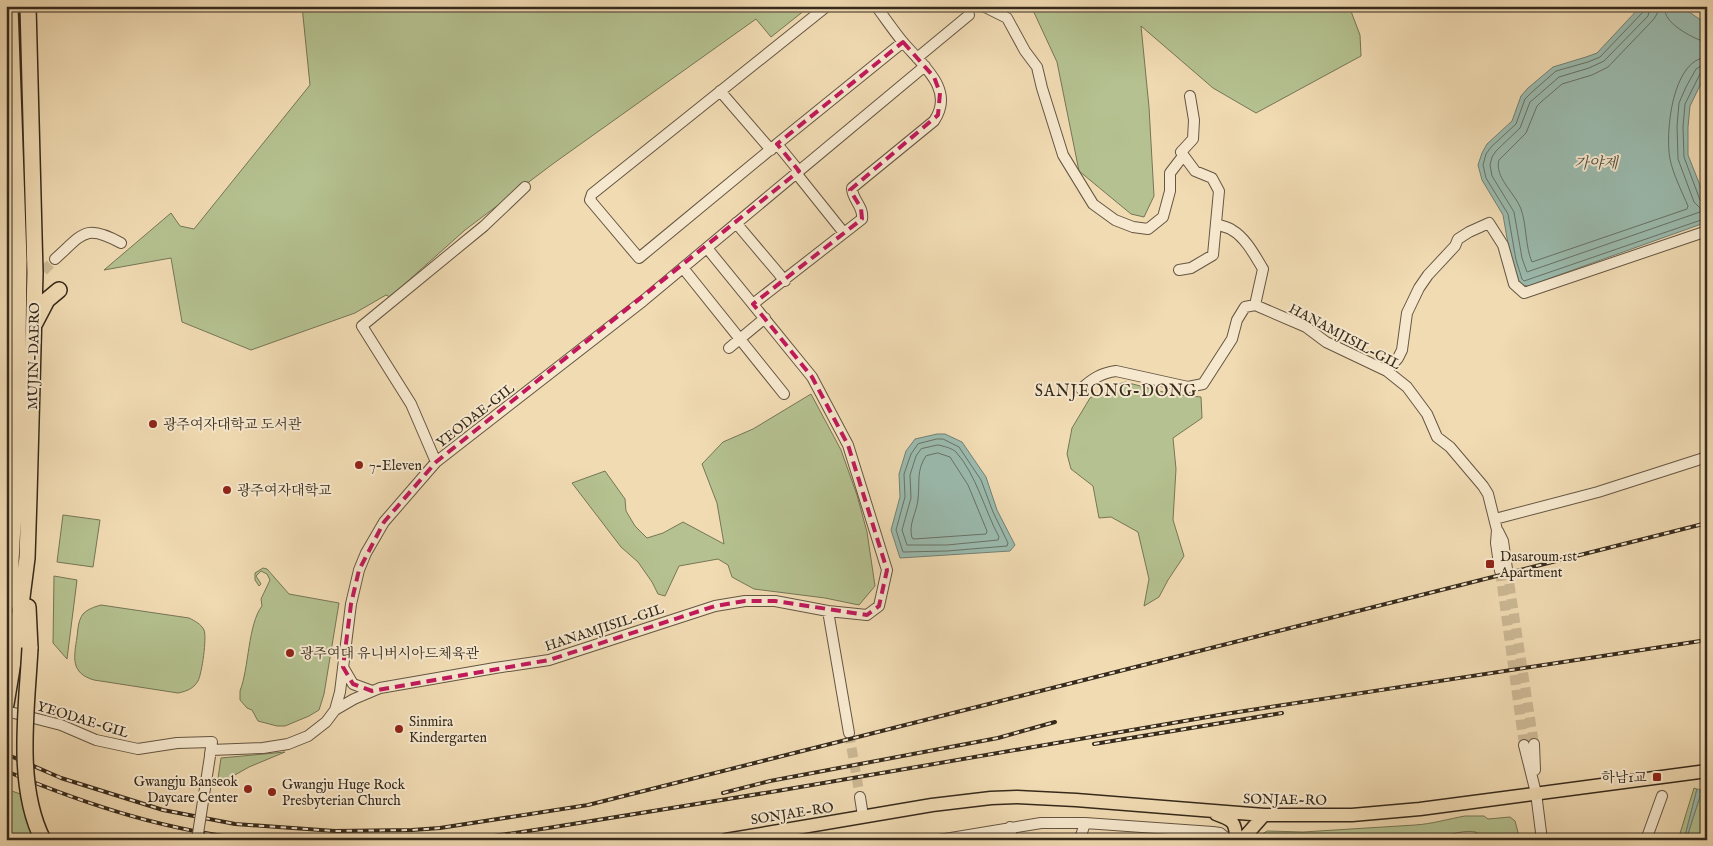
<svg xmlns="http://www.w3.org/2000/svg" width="1713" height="846" font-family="'IM FELL English','Noto Serif KR',serif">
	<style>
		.green { fill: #b5c190; stroke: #767656 }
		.water { fill: #9bbbaf; stroke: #738174 }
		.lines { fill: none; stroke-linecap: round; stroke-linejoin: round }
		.shore { stroke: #687266; stroke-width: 1 }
		.stream { stroke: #738174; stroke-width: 2 }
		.minor-tunnel { stroke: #ccb895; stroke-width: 10; stroke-dasharray: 10 5; stroke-linecap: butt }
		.minor-casing { stroke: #655642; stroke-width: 12 }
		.major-casing { stroke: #362a1c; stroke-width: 15 }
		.highway-casing { stroke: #362a1c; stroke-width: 18 }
		.minor { stroke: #f6e8ce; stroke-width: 10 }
		.major { stroke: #f1dbb3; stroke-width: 12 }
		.highway { stroke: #f1dbb3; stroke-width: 15 }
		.rail-casing { stroke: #362a1c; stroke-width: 4 }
		.rail { stroke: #f6e8ce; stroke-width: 2; stroke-dasharray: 5.5; stroke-linecap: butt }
		.minor-bridge-casing { stroke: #655642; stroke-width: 12; stroke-linecap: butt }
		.highway-bridge-casing { stroke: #362a1c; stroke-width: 18; stroke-linecap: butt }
		.minor-bridge { stroke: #f6e8ce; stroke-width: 10 }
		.highway-bridge { stroke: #f1dbb3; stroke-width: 15 }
		.marked { fill: none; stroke: #c2185b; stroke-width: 4; stroke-dasharray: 10 6; stroke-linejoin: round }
		.poi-dot { fill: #8f2418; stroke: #f6e8ce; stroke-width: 2 }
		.labels { text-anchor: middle; stroke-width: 4; stroke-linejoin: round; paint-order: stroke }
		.street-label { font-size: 14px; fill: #362a1c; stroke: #f6e8ce }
		.poi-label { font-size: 14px; fill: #362a1c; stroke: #f6e8ce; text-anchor: start }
		.water-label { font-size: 15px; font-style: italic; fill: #4f4e41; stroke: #f6e8ce }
		.quarter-label { font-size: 16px; letter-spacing: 1px; fill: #362a1c; stroke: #f6e8ce }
	</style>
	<rect width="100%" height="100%" fill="#f1dbb3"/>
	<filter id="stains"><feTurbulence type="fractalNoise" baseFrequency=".004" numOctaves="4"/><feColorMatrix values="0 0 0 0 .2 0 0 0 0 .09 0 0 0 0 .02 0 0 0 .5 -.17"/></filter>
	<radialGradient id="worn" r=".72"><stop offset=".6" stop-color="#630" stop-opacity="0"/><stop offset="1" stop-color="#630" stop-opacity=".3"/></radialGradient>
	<!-- green -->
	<path class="green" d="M302,6H810L771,37L756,19L554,163L465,230L390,297L386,295L355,313L251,350L182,322L171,258L104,270L171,213L180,226L194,229L310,85Z
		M1031,6H1349L1360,35L1361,56L1256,113L1213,88L1141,26L1149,107L1154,196L1144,217L1131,214L1079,171L1057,62Z
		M1125,382L1171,394L1201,397L1202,418L1173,438L1176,469L1173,520L1184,556L1168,580L1159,597L1144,606L1149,579L1138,532L1111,517L1099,518L1093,486L1071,469L1067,454L1072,428L1090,398L1113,386Z
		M811,394L841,450L857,495L867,532L875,586L859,605L825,598L754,589L732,577L728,565L718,559L679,566L665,596L658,594L652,582L638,562L621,547L572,483L605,471L625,499L626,511L635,526L647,538L663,533L683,522L724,544L717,503L702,464L723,442L753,429Z
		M63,515L100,520L93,567L57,562Z
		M263,568L267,569L289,594L339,603L324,694L319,710L309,716L285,726H277L258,721L252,710L247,708L240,700V691C249,668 248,624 262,606L261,599L270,580L267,574L261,571L256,576L261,584L259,586L255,580V573Z
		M54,576L77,580L67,659L53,643Z
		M101,605L189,618C195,621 201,624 204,630C207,638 202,673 198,681C193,689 187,691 178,693L94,680C70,673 74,657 77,637C78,629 78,621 83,614C88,609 94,607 101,605Z
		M285,752L249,767L217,785L221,758Z
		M1694,788L1697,789L1684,840H1678Z
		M6,789L29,797L42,840H6Z
		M1707,789V816L1698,840H1686L1702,790Z
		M1465,816H1484L1488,819L1510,817L1515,821L1520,840H1478L1476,832C1459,829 1445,838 1429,840C1410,842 1380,841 1362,836L1357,840H1257L1261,835L1267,831L1303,832L1415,825C1432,824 1448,819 1465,816Z"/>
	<!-- water -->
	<path class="water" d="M1641,6H1680L1707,24L1705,75L1690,106L1688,127V155L1707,203V222L1528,286L1518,284L1511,261L1503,215L1482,180L1478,165L1482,153L1487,144L1512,121L1521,96L1528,88L1553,67L1586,57L1597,53Z
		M937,434H945L962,442L986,477L997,510L1015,545L1010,551L900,558L891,530L900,497L899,474L906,451L915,439Z
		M1697,789L1702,790L1686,840H1684Z"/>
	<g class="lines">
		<!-- shore -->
		<path class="shore" d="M1644,6L1643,12L1600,57L1588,62L1556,71L1532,92L1525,99L1516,124L1491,147L1486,154L1483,165L1486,178L1508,214L1516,260L1522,279L1524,281L1707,218
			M1650,6L1648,16L1604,61L1589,68L1559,77L1536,97L1530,102L1520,128L1496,151L1492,157L1490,165L1492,176L1514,212L1522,258L1527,272L1700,212L1701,209L1694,202L1678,159L1677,126L1679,103L1686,87L1696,69L1701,66L1707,65
			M1658,6L1657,14L1653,20L1608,67L1592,75L1562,84L1541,102L1537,106L1526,133L1499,160C1494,177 1515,193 1521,209C1527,226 1525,246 1532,262L1687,209L1688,206C1682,192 1673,174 1670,159C1665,133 1672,59 1707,57
			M1665,6C1665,11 1665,14 1668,18C1673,27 1697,41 1707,42
			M1707,71L1700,74L1685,104L1683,127L1684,157L1700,200L1707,203
			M937,439H943L959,447L981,480L993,512L1008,543L1007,546L947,551L903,552L896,530L905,497L904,474L911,454L918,444Z
			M938,445C943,446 952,448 956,452C976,474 985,511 999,537L998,540L947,545H907L902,530L911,498L910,475L916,456L921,449Z
			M938,453L950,457L968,485L987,531L986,534L914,539L912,538C908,524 917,512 918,499C920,483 916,470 926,456Z"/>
		<!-- stream -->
		<path class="stream" d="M1700,792L1707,781"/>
		<!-- minor-tunnel -->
		<path class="minor-tunnel" d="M33,282L55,259
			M6,309L20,296
			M1507,569L1534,744
			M1500,571L1524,745
			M849,733L860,797"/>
		<!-- minor casing -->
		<g class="minor-casing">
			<path id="minor" d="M983,6L1007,18L1025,51L1037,67L1042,88L1063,155L1093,204L1115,220L1133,227L1148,229L1163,217L1170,191V173L1183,156
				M917,58L969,15
				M720,91L771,150
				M777,144L903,42
				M799,171L777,144L639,258L590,200L592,194L827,6
				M796,173L844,233
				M736,223L785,281
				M1216,224C1221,226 1228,227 1232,230C1246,238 1255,256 1263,269L1255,305
				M55,259C83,234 85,223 121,243
				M683,268L784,394
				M1179,270L1191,268L1213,255L1219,191L1212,178L1195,171L1181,152L1193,139L1194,120L1190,96
				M753,304L862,219C864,206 852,200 852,188L934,121C956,89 921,64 902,41C893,30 885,18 876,6
				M729,348L765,318
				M1387,371L1398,358L1402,350L1407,313L1419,288L1428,275L1455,246L1458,239L1469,232L1489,223L1503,245L1514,284L1524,293L1707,231
				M1081,389C1092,379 1101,373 1116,371L1188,387L1203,384L1232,339L1237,320L1245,307L1255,305L1306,327L1326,342L1387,371L1407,387L1427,414L1437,437L1450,447L1483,486L1488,494L1497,530L1496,543L1500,571
				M436,462L411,404L362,326L484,226L525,187
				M1495,519L1598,492L1707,457
				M1498,531L1503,541L1507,569
				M828,611L849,733
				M343,667L353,684L372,691
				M335,710L354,699L380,688L495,668L549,660L715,606L745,601H775L828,611L867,615L879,606L887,570L848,445L812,377L707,248
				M6,711L61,725L96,740L138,749L177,743L212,742L210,754
				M1534,744L1535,770
				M1524,745L1536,793L1542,840
				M211,750L263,748L288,744L308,736L326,722L335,710L340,692L351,604L359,570L366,553L384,522L436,462L643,301L925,66
				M860,797L863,816
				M1010,827L1012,840
				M1080,839L1085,823
				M939,840L1041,823H1085L1213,832L1220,833L1229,840
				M1646,840L1662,796"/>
		</g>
		<!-- major casing -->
		<g class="major-casing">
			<path id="major" d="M1216,814C1233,820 1236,822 1236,840
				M726,840L932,805L991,798L1017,797L1076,800L1264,815H1352L1420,809L1707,771
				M1242,840L1264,815"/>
		</g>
		<!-- highway casing -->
		<g class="highway-casing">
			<path id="highway" d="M35,323L47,300L59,290
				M6,605L10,580L14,506L17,434L19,260L10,6
				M28,607L30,648
				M6,704L16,644L27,558L29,496L35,273L28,6"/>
		</g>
		<!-- minor -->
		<use href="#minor" class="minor"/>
		<!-- major -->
		<use href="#major" class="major"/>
		<!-- highway -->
		<use href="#highway" class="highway"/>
		<!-- rail casing -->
		<g class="rail-casing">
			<path id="rail" d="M1094,744L1282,713
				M6,754L61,778L163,810L235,824L335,831L412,830L440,828L588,805L1707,523
				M6,771C87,805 172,833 260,840
				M723,793L770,781L998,738L1055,722
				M467,840L548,828L777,791L1225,714L1707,640"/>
		</g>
		<!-- rail -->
		<use href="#rail" class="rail"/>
		<!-- minor-bridge casing -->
		<g class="minor-bridge-casing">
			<path id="minor-bridge" d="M197,840L210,756"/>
		</g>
		<!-- highway-bridge casing -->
		<g class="highway-bridge-casing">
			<path id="highway-bridge" d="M30,648C27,708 15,785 43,840"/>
		</g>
		<!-- minor-bridge -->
		<use href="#minor-bridge" class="minor-bridge"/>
		<!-- highway-bridge -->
		<use href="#highway-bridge" class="highway-bridge"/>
	</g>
	<!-- marked area -->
	<path class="marked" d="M903,42L934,77L940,93L938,115L850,190L861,208L862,219L753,304L812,377L848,445L887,570L879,606L867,615L775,601H745L715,606L549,660L372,691L353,684L343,667L351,604L359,570L384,522L436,462L799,171L777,144Z"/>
	<!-- markers -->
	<g class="poi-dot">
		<circle cx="153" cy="424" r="5"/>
		<circle cx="359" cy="465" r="5"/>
		<circle cx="227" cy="490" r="5"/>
		<rect x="1485" y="559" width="10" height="10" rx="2.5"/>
		<circle cx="290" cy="653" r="5"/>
		<circle cx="399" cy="729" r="5"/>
		<rect x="1652" y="772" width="10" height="10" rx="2.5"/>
		<circle cx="248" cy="789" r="5"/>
		<circle cx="272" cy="792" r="5"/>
	</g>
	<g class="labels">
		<!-- street labels -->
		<g class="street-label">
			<text transform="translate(1345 336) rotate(28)" y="5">HANAMJISIL-GIL</text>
			<text transform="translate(33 356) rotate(-89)" y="5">MUJIN-DAERO</text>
			<text transform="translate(475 415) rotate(-38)" y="5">YEODAE-GIL</text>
			<text transform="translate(604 627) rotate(-18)" y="5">HANAMJISIL-GIL</text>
			<text transform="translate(83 719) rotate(17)" y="5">YEODAE-GIL</text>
			<text transform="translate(1285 799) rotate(1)" y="5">SONJAE-RO</text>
			<text transform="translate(792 813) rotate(-9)" y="5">SONJAE-RO</text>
		</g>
		<!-- poi labels -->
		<g class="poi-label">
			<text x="163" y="429">광주여자대학교 도서관</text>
			<text x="369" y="470">7-Eleven</text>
			<text x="237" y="495">광주여자대학교</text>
			<text x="1500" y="561">Dasaroum 1st<tspan x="1500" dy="16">Apartment</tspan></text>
			<text x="300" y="658">광주여대 유니버시아드체육관</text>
			<text x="409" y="726">Sinmira<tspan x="409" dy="16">Kindergarten</tspan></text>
			<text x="1647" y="782" text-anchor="end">하남1교</text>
			<text x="238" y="786" text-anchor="end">Gwangju Banseok<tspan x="238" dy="16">Daycare Center</tspan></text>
			<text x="282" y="789">Gwangju Huge Rock<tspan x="282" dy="16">Presbyterian Church</tspan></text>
		</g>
		<!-- water labels -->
		<g class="water-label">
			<text x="1596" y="168">가야제</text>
		</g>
		<!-- quarter labels -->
		<g class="quarter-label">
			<text x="1116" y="396">SANJEONG-DONG</text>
		</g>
	</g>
	<!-- margin -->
	<rect width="1713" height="846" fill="none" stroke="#f1dbb3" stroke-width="25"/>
	<rect x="8" y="8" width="1698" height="831" fill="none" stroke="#362a1c" stroke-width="2.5"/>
	<rect x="12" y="12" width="1688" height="821" fill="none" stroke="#362a1c"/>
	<rect width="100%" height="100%" filter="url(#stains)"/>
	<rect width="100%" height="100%" fill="url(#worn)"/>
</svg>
